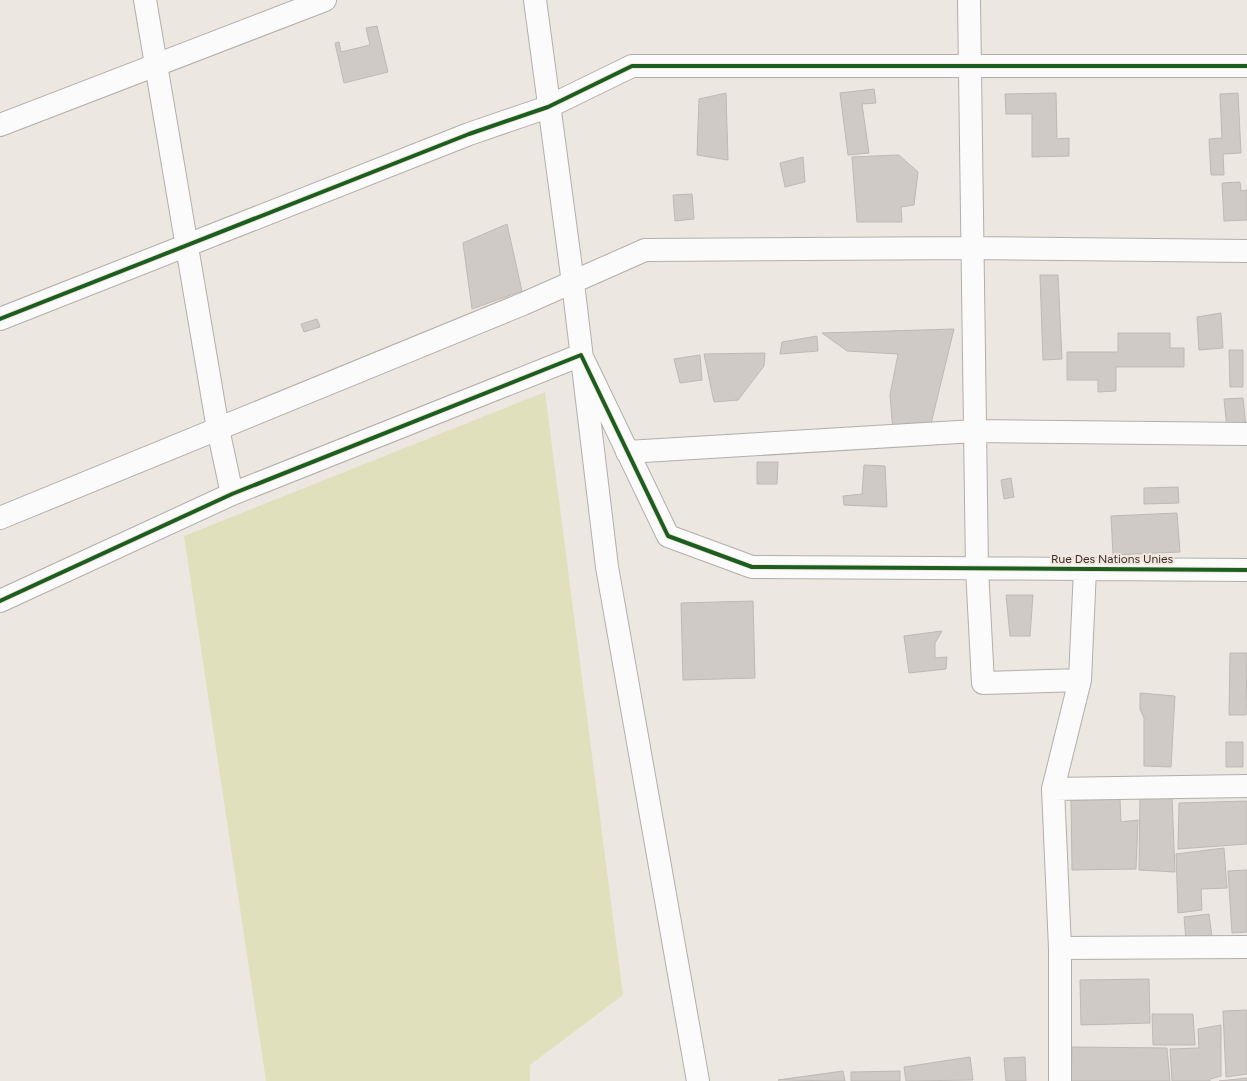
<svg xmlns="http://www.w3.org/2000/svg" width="1247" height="1081" font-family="Figtree,sans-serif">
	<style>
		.green { fill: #e1e0bd }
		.building { fill: #cfcac6; stroke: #beb9b5 }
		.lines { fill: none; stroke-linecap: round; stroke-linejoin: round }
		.minor-casing { stroke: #b3aeaa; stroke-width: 24 }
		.minor { stroke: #fcfbfb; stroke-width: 22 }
		.cycleway-casing { stroke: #f2e6dd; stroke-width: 6 }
		.cycleway { stroke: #1b5e20; stroke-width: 4 }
		.labels { text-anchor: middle; stroke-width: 4; stroke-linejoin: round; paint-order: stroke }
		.street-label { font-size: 12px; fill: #34302c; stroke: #f2e6dd }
	</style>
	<rect width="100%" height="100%" fill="#ede7e2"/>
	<!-- green -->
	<path class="green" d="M545,392L623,995L530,1065V1081H266L184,536Z"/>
	<!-- building -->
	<path class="building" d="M377,26L388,72L344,83L335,43L339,42L341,52L370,45L366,28Z
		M874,89L876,103L862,104L869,153L848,155L840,93Z
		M726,93L728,160L697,155L699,99Z
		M1056,93L1057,139L1069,138V156L1032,157V114H1006L1005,94Z
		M1238,93L1241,153L1223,154L1224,175H1211L1209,139L1222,138L1220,94Z
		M899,155L918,172L914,205L901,207L902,222H857L852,157Z
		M803,157L805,182L785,187L780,163Z
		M1240,182L1241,191L1247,190V220L1224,221L1222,183Z
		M692,194L694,219L675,221L673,195Z
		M507,224L522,291L472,309L463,243Z
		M1040,275H1058L1062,359L1043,360Z
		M1221,313L1223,348L1199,350L1197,317Z
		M317,319L320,327L304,332L301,324Z
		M954,329L930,428L893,432L890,395L898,354L847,351L822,333Z
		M1118,333H1170V348H1184V367H1116V391L1098,392V380H1067V352H1118Z
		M817,336L818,351L780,354L782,342Z
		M1229,350H1243V387H1230Z
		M765,353L764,366L738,400L714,402L704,354Z
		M700,355L702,380L680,383L674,359Z
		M1243,398L1246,427L1227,429L1224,399Z
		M757,462H778L777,484H757Z
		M864,465L885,466L887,507L844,505L843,496L862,494Z
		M1011,478L1014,497L1004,499L1001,480Z
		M1178,487L1179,503L1144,504V488Z
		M1177,513L1180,552L1113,555L1111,516Z
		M1006,595H1033L1030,636H1010Z
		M753,601L755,678L683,680L681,603Z
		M942,631L935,643V658L947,657L946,669L909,673L904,636Z
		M1230,653H1247L1246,715H1229Z
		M1140,693L1175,696L1171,767L1144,766V718L1140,709Z
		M1226,742H1243V767H1226Z
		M1140,796L1172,797L1175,872L1139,870Z
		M1120,799L1121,822L1138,820L1136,869L1072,870L1071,800Z
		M1247,801V844L1178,849L1179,803Z
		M1224,848L1227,888L1201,889L1202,910L1178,913L1176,854Z
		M1247,870V932L1232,933L1228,871Z
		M1209,914L1212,937L1186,940L1184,917Z
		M1149,979L1150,1023L1081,1025L1080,980Z
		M1247,1010V1074L1226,1077L1223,1011Z
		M1152,1014H1193L1195,1045H1153Z
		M1221,1025V1076L1210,1079V1081H1172L1170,1049L1199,1048L1198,1029Z
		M1072,1047L1167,1048L1170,1081H1071Z
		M970,1057L973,1080L906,1081L904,1067Z
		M1025,1057L1026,1081H1006L1004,1058Z
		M843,1071L845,1081L778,1080Z
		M900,1071V1081H851V1072Z
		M1247,1078V1081H1219Z"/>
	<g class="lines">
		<!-- minor casing -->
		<g class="minor-casing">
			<path id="minor" d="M145,0L218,429L232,494
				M535,0L573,283L607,567L698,1081
				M969,0L977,569L983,683L1080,680
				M0,125L325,0
				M0,319L469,134L548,107L632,66H1247
				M627,452L975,431L1247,434
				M0,518L523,304L645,250L973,248L1247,251
				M0,601L232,494L581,355L668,536L752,567L1247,570
				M1053,789L1247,786
				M1060,948L1247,947
				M1060,1081V948L1053,789L1080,680L1085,569"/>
		</g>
		<!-- minor -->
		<use href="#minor" class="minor"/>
		<!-- cycleway casing -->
		<g class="cycleway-casing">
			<path id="cycleway" d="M0,319L469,134L548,107L632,66H1247
				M0,601L232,494L581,355L668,536L752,567L1247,570"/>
		</g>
		<!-- cycleway -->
		<use href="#cycleway" class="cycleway"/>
	</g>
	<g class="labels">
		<!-- street labels -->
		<g class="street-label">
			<text x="1112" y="563">Rue Des Nations Unies</text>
		</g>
	</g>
</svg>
